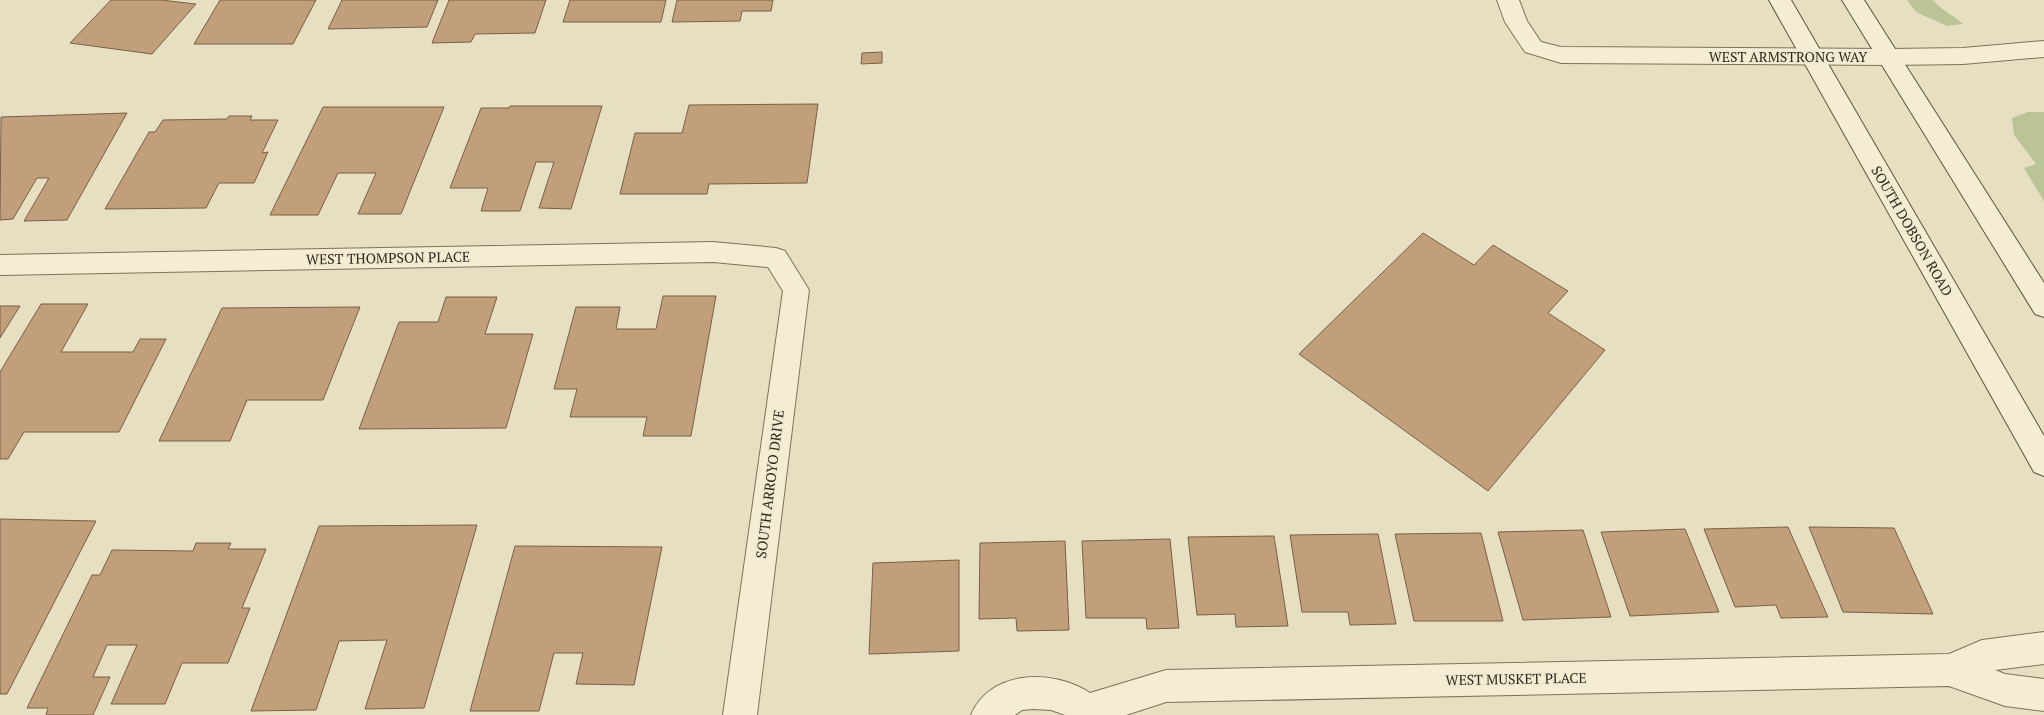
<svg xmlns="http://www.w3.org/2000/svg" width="2044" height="715" font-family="'PT Serif',serif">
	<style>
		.green { fill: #bbc497 }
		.building { fill: #c19f7b; stroke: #7b5f44 }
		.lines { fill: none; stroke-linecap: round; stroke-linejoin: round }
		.street-casing { stroke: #7f715b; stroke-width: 2 }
		.secondary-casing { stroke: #61523e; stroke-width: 2 }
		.street { fill: #f4edd3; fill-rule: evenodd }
		.secondary { fill: #f4edd3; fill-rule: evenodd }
		.labels { text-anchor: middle; stroke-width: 4; stroke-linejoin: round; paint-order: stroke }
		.street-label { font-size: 14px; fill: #30281d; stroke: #f0ead0 }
	</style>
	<rect width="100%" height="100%" fill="#e7dfc1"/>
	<!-- green -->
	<path class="green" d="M1907,0H1933C1941,10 1953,15 1963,24L1947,26L1916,12Z
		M2028,112H2044V201L2024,168L2036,164L2014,135L2012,118Z"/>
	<!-- building -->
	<path class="building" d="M111,0H161L196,4L152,54L70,43Z
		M220,0H316L293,44H194Z
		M342,0H438L427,27L328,29Z
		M449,0H546L535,33L475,34L471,42L432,43Z
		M570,0H666L661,22H563Z
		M677,0H773L771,11H742L740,21L672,22Z
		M882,52V63L861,64L862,53Z
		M818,104L807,183L709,184L707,194H620L635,133H682L689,105Z
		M510,106H602L571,209L539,208L554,162H536L520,211H481L488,188H450L481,108H509Z
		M323,107H444L401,214H358L376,173H338L318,215H270Z
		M127,113L67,220L24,221L49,178H37L13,219L0,220L1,117Z
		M229,116H252L250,120H278L262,153L268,152L254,183H219L206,208L105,209L149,132H155L163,120L227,119Z
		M1423,233L1474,265L1493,245L1568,291L1548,313L1605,350L1488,491L1299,354Z
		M663,296H716L691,436H643L647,417H570L577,389H554L576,307H620L616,329H656Z
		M446,297H497L485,334H533L506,428L359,429L399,322H438Z
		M41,304H88L61,352H133L140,339H166L119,432H24L8,459H0V372Z
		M0,306H20L0,338Z
		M360,307L323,400H247L230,441H159L222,308Z
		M0,519L96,521L7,694H0Z
		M477,525L424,708L365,709L387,640L339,641L316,710L251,711L319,526Z
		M1788,527L1828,617L1781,618L1776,605L1735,607L1704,529Z
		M1809,527L1894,528L1933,614L1843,612Z
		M1685,529L1719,612L1630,616L1601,532Z
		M1583,530L1611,617L1523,620L1498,532Z
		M1481,533L1503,621H1414L1395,534Z
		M1378,534L1396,624L1350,625L1348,612H1302L1290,535Z
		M1274,536L1288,626L1236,627L1235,614L1197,615L1188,537Z
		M1170,539L1179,628L1147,629L1146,618H1086L1082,541Z
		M1065,541L1069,630L1017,631L1016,618L979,619L980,543Z
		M196,543H231L228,549H266L242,608H250L228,663H182L165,704H111L137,645H107L93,677H110L93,715H46L48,708H27L92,575H100L112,550L193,551Z
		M515,546L662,547L634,685L576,684L583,653H554L539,711H470Z
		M959,560V651L869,654L873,563Z"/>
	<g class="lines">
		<!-- street casing -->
		<g class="street-casing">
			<path id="street" d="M1497,0H1519L1527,21L1541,42L1561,47L1889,49L1963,48L2044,41V57L1963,64L1889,65L1561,63L1525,52L1505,22Z
				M713,242L776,248L785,251L809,290L757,715H723L783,291L768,267L713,262L0,275V255Z
				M2044,632V664L1995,670L2005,674L2044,679V711L2005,706L1949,686L1166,702L1126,715H1065L1051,710L1033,709L1022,710L1015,715H971C990,669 1054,669 1090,693L1166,670L1949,654L1982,640Z"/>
		</g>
		<!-- secondary casing -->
		<g class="secondary-casing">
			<path id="secondary" d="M1769,0H1791L2044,436V476L2034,472Z
				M1842,0H1864L2044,283V317L2035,314Z"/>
		</g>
		<!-- street -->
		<use href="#street" class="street"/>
		<!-- secondary -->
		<use href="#secondary" class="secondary"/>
	</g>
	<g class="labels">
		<!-- street labels -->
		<g class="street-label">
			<text x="1788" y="62">WEST ARMSTRONG WAY</text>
			<text transform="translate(1912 231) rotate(60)" y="5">SOUTH DOBSON ROAD</text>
			<text transform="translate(388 258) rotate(-1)" y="5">WEST THOMPSON PLACE</text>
			<text transform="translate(770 484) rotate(-83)" y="5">SOUTH ARROYO DRIVE</text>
			<text transform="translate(1516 679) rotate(-1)" y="5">WEST MUSKET PLACE</text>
		</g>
	</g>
</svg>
